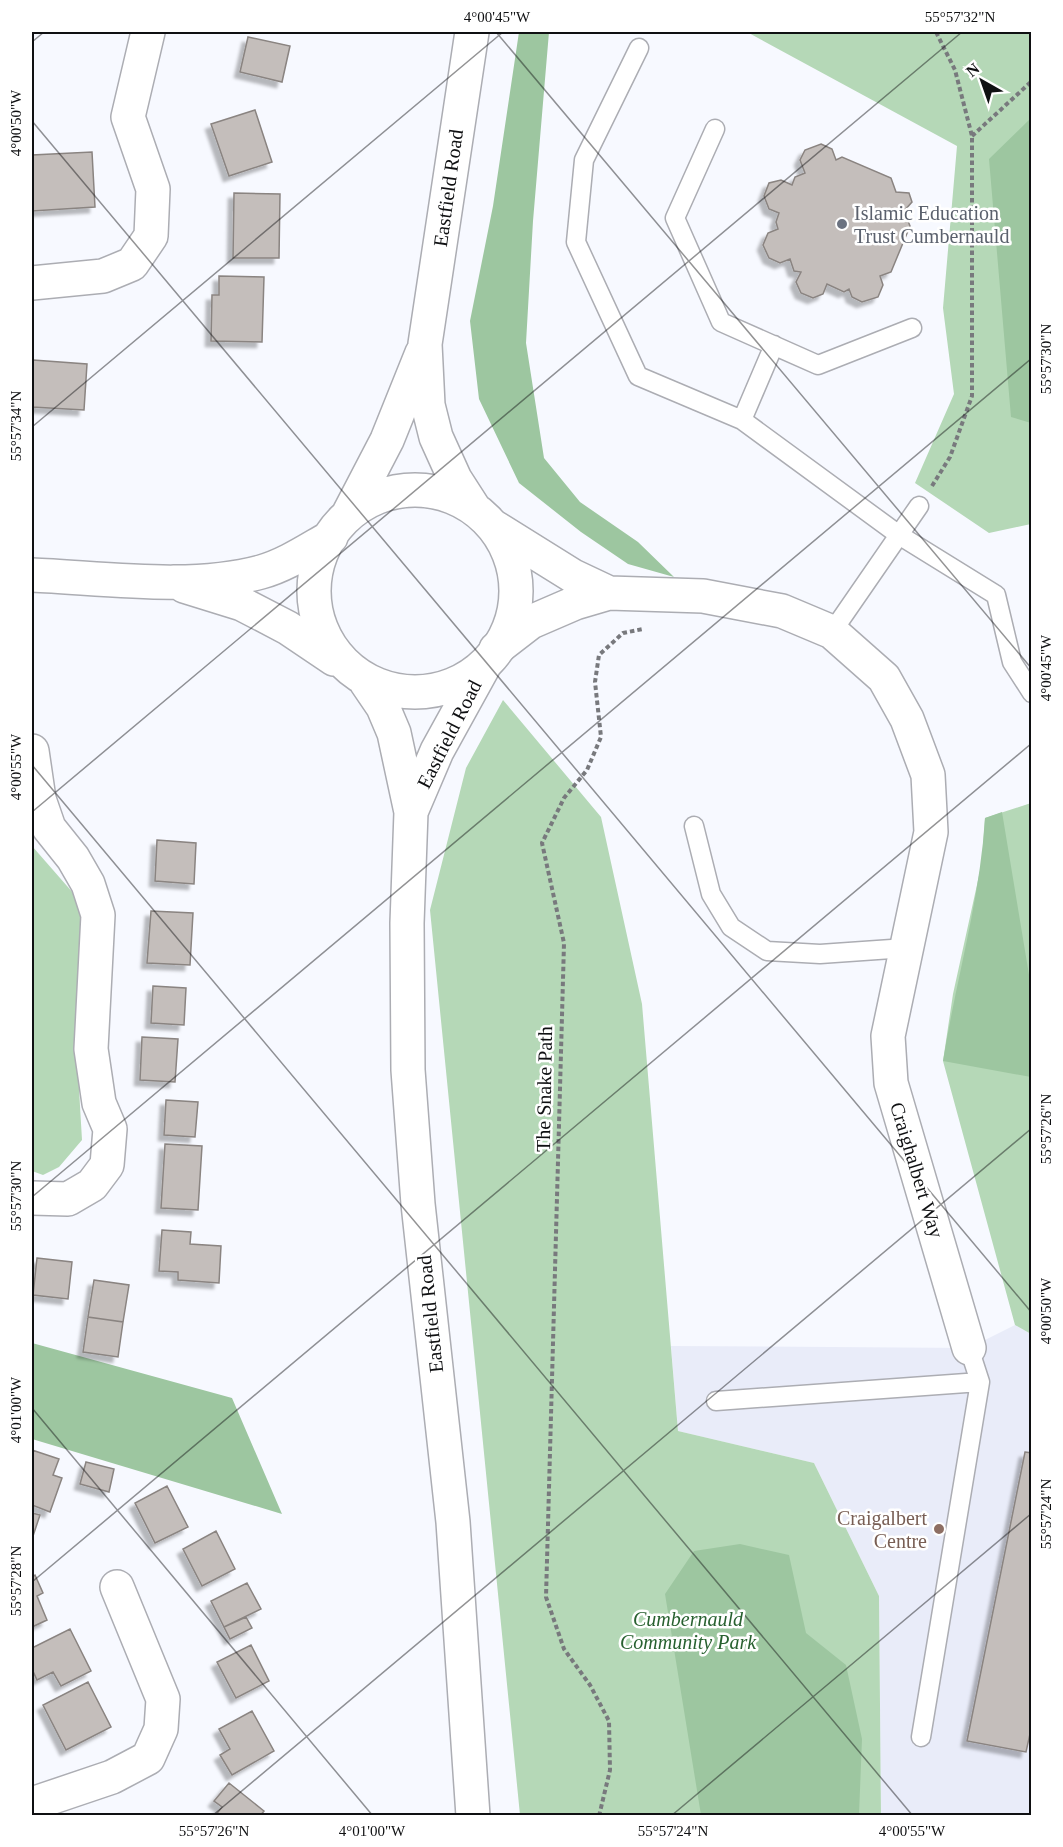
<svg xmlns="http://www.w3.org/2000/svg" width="1063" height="1847" font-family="Georgia,serif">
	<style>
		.built { fill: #e9ecf9 }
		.green { fill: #b5d8b7 }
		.forest { fill: #9dc6a0 }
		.building { fill: #c4bebb; stroke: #8a8481; stroke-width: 1.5; filter: url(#shadow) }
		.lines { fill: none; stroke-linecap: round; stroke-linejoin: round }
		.lane-casing { stroke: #acadb3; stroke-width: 21 }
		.street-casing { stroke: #acadb3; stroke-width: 36 }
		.secondary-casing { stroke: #acadb3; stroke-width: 36 }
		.path { stroke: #78797d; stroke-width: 4; stroke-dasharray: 4.5 3; stroke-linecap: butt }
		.lane { stroke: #fff; stroke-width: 18 }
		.street { stroke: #fff; stroke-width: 33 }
		.secondary { stroke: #fff; stroke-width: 33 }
		.ticks { fill: none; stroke: #0f1012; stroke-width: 1.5; stroke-opacity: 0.45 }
		.worship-dot { fill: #6b7280; stroke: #fff; stroke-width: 2 }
		.education-dot { fill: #8d6e63; stroke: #fff; stroke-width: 2 }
		.labels { text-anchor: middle; stroke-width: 5; stroke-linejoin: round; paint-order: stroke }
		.street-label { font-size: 20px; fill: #0f1012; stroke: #fff }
		.worship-label { font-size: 20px; fill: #5b616d; stroke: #fff; text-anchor: start }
		.education-label { font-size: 20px; fill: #785e54; stroke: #fff; text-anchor: end }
		.park-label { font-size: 20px; font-style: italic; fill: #286130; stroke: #fff }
		.neatline { fill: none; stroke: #0f1012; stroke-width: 2 }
		.ticks-label { font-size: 15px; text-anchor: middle; fill: #0f1012 }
	</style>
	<defs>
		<filter id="shadow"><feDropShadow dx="-5.5" dy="5.5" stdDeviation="1.5" flood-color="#0004"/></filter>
	</defs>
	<rect width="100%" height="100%" fill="#f7f9ff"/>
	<!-- built -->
	<path class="built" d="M1015,1325L1031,1334V1815H881L879,1596L814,1463L678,1431L671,1346L969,1348Z"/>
	<!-- green -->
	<path class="green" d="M747,32H1031V524L989,533L915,483L954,394L943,308L957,146Z
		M503,700L601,817L642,1004L678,1431L814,1463L879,1596L881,1815H520L430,910L466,768Z
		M1031,803V1334L1015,1325L943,1061L953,994L982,862L985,818Z
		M32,846L81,902L77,1055L82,1140L59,1167L43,1175L32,1171Z"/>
	<!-- forest -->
	<path class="forest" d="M519,32H549L533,221L526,343L544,458L580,502L638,542L674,577L628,564L581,532L519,483L479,399L470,321L493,206Z
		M1031,118V423L1011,417L989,159Z
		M1002,812L1031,987V1077L943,1061C956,980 980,900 985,818Z
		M32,1343L232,1398L282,1514L32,1439Z
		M740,1544L789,1555L806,1633L846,1665L862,1739L859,1815H701L665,1594L694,1551Z"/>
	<!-- building -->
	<path class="building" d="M248,37L290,46L282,82L240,72Z
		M255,110L272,162L229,176L211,124Z
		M821,144L832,149L836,160L842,157L891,178L896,192L909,193L912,202L904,211L910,226L891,272L880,276L883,285L878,297L862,302L852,297L849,289L844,292L827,284L823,294L813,298L801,293L796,282L801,272L794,271L790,259L780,263L769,258L763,245L768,233L778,229L776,222L779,213L769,209L764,196L769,183L781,180L792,185L795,177L805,173L800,160L805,150Z
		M92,152L95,207L32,211V155Z
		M234,193L280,194L279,258H233Z
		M219,276L264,277L262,342L211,341L212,295H219Z
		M33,360L87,364L84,410L32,407Z
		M157,840L196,843L194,884L155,881Z
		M151,911L193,913L190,965L147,963Z
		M153,986L186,988L184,1025L151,1023Z
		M142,1037L178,1039L175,1082L140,1080Z
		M166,1100L198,1102L195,1137L164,1135Z
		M165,1144L202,1146L198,1210L161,1208Z
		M162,1230L191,1232L190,1244L221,1246L219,1283L178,1280V1272L159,1271Z
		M37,1258L72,1262L68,1299L33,1295Z
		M94,1280L129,1285L123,1322L88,1317Z
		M88,1317L123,1322L118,1357L83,1352Z
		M32,1450L59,1459L53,1475L62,1478L50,1512L32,1505Z
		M1025,1452L1032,1453V1725L1026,1752L967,1741Z
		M86,1462L114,1469L109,1492L80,1484Z
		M167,1486L188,1527L155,1543L135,1503Z
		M32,1513L40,1515L32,1539Z
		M216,1531L235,1569L202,1586L183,1549Z
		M35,1575L43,1593L37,1596L47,1620L32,1627V1577Z
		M247,1583L261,1609L224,1627L211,1601Z
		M246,1617L252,1628L230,1639L224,1627Z
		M70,1629L91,1671L61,1686L53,1672L37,1680L32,1669V1648Z
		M251,1645L269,1681L236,1698L217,1662Z
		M88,1682L111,1727L66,1750L43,1705Z
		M252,1711L274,1751L232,1775L220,1755L230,1749L219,1729Z
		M229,1783L264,1811L260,1816H215L222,1807L214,1801Z"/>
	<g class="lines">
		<!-- lane casing -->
		<g class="lane-casing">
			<path id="lane" d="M639,48L584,160L576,242L638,376L742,420L899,535L996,595L1012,662L1032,693
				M715,129L675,218L721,322L818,365L912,328
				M742,420L774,345
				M832,632L919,506
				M694,826L711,894L731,927L767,951L820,954L906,948
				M716,1401L980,1382
				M921,1737L980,1382L969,1348"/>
		</g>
		<!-- street casing -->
		<g class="street-casing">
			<path id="street" d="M32,283L103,276L132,264L151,236L153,189L128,117L148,32
				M496,528L573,576L609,593
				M496,649L531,622L575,603L609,593L703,596L782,611L832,632L884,678L907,719L928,775L931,832L888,1036L891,1083L969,1348
				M32,751L39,799L49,828L73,858L88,884L98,915L91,1049L99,1103L110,1129L107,1165L92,1185L68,1199L32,1198
				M32,1804L112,1777L148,1758L161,1729L163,1699L117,1587"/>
		</g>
		<!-- secondary casing -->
		<g class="secondary-casing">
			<path id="secondary" d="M472,32L425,344L428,405L436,437L455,479L473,507
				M314 591a101 101 0 1 1 202 0a101 101 0 1 1-202 0Z
				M349,513L387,440L422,353
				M32,575C103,578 191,591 261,572C286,565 308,550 331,537
				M184,586L242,604L288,628L334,659
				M366,682L383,707L394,733L411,812L407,923L408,1070L418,1204L453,1522L473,1816
				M411,812L437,751L485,664"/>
		</g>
		<!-- path -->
		<path class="path" d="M972,136L1032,81
			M932,486L950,457L972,396V136L955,70L936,32
			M599,1816L610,1770L609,1721L590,1685L564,1649L546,1597L564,943L542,843L564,798L587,770L601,737L595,682L599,655L623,633L643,629"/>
		<!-- lane -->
		<use href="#lane" class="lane"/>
		<!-- street -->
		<use href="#street" class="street"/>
		<!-- secondary -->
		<use href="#secondary" class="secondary"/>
	</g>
	<!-- ticks -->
	<path class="ticks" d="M496,32L1032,669M32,42L44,32M32,121L1032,1313M32,427L503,32M32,765L913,1816M32,812L962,32M32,1197L1032,358M32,1408L373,1816M32,1582L1032,743M212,1816L1032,1128M671,1816L1032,1513"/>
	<!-- markers -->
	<circle class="worship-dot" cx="842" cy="224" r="6"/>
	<circle class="education-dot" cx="939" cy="1529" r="6"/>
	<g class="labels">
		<!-- street labels -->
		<g class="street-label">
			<text transform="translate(448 188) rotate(-82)" y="7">Eastfield Road</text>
			<text transform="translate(449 734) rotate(-63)" y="7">Eastfield Road</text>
			<text transform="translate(544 1089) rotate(-89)" y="7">The Snake Path</text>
			<text transform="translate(917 1170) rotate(73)" y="7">Craighalbert Way</text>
			<text transform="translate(430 1314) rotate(-96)" y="7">Eastfield Road</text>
		</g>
		<!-- worship labels -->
		<g class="worship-label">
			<text x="854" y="220">Islamic Education<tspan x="854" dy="23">Trust Cumbernauld</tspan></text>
		</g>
		<!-- education labels -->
		<g class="education-label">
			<text x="927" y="1525">Craigalbert<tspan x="927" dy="23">Centre</tspan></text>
		</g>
		<!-- park labels -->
		<g class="park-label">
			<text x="688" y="1626">Cumbernauld<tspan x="688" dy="23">Community Park</tspan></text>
		</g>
	</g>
	<!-- border -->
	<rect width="1063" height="1847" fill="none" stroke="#ffffff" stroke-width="66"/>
	<!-- north arrow -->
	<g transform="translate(982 81) rotate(320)" stroke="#ffffff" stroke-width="4.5" paint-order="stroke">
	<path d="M0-4.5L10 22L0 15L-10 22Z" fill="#0f1012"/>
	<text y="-9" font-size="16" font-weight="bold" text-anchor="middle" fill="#0f1012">N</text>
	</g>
	<rect x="33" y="33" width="997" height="1781" class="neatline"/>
	<g class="ticks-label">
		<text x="497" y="22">4°00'45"W</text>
		<text x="960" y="22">55°57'32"N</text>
		<text transform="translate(16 123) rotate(-90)" y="5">4°00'50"W</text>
		<text transform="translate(1046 359) rotate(-90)" y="5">55°57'30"N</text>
		<text transform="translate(16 426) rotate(-90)" y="5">55°57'34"N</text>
		<text transform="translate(1046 668) rotate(-90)" y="5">4°00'45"W</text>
		<text transform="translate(16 767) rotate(-90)" y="5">4°00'55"W</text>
		<text transform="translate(1046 1129) rotate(-90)" y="5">55°57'26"N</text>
		<text transform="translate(16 1196) rotate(-90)" y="5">55°57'30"N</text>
		<text transform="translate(1046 1311) rotate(-90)" y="5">4°00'50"W</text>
		<text transform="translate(16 1410) rotate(-90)" y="5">4°01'00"W</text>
		<text transform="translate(1046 1514) rotate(-90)" y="5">55°57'24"N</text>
		<text transform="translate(16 1581) rotate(-90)" y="5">55°57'28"N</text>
		<text x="214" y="1836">55°57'26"N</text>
		<text x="372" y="1836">4°01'00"W</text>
		<text x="673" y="1836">55°57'24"N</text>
		<text x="912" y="1836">4°00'55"W</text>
	</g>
</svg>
